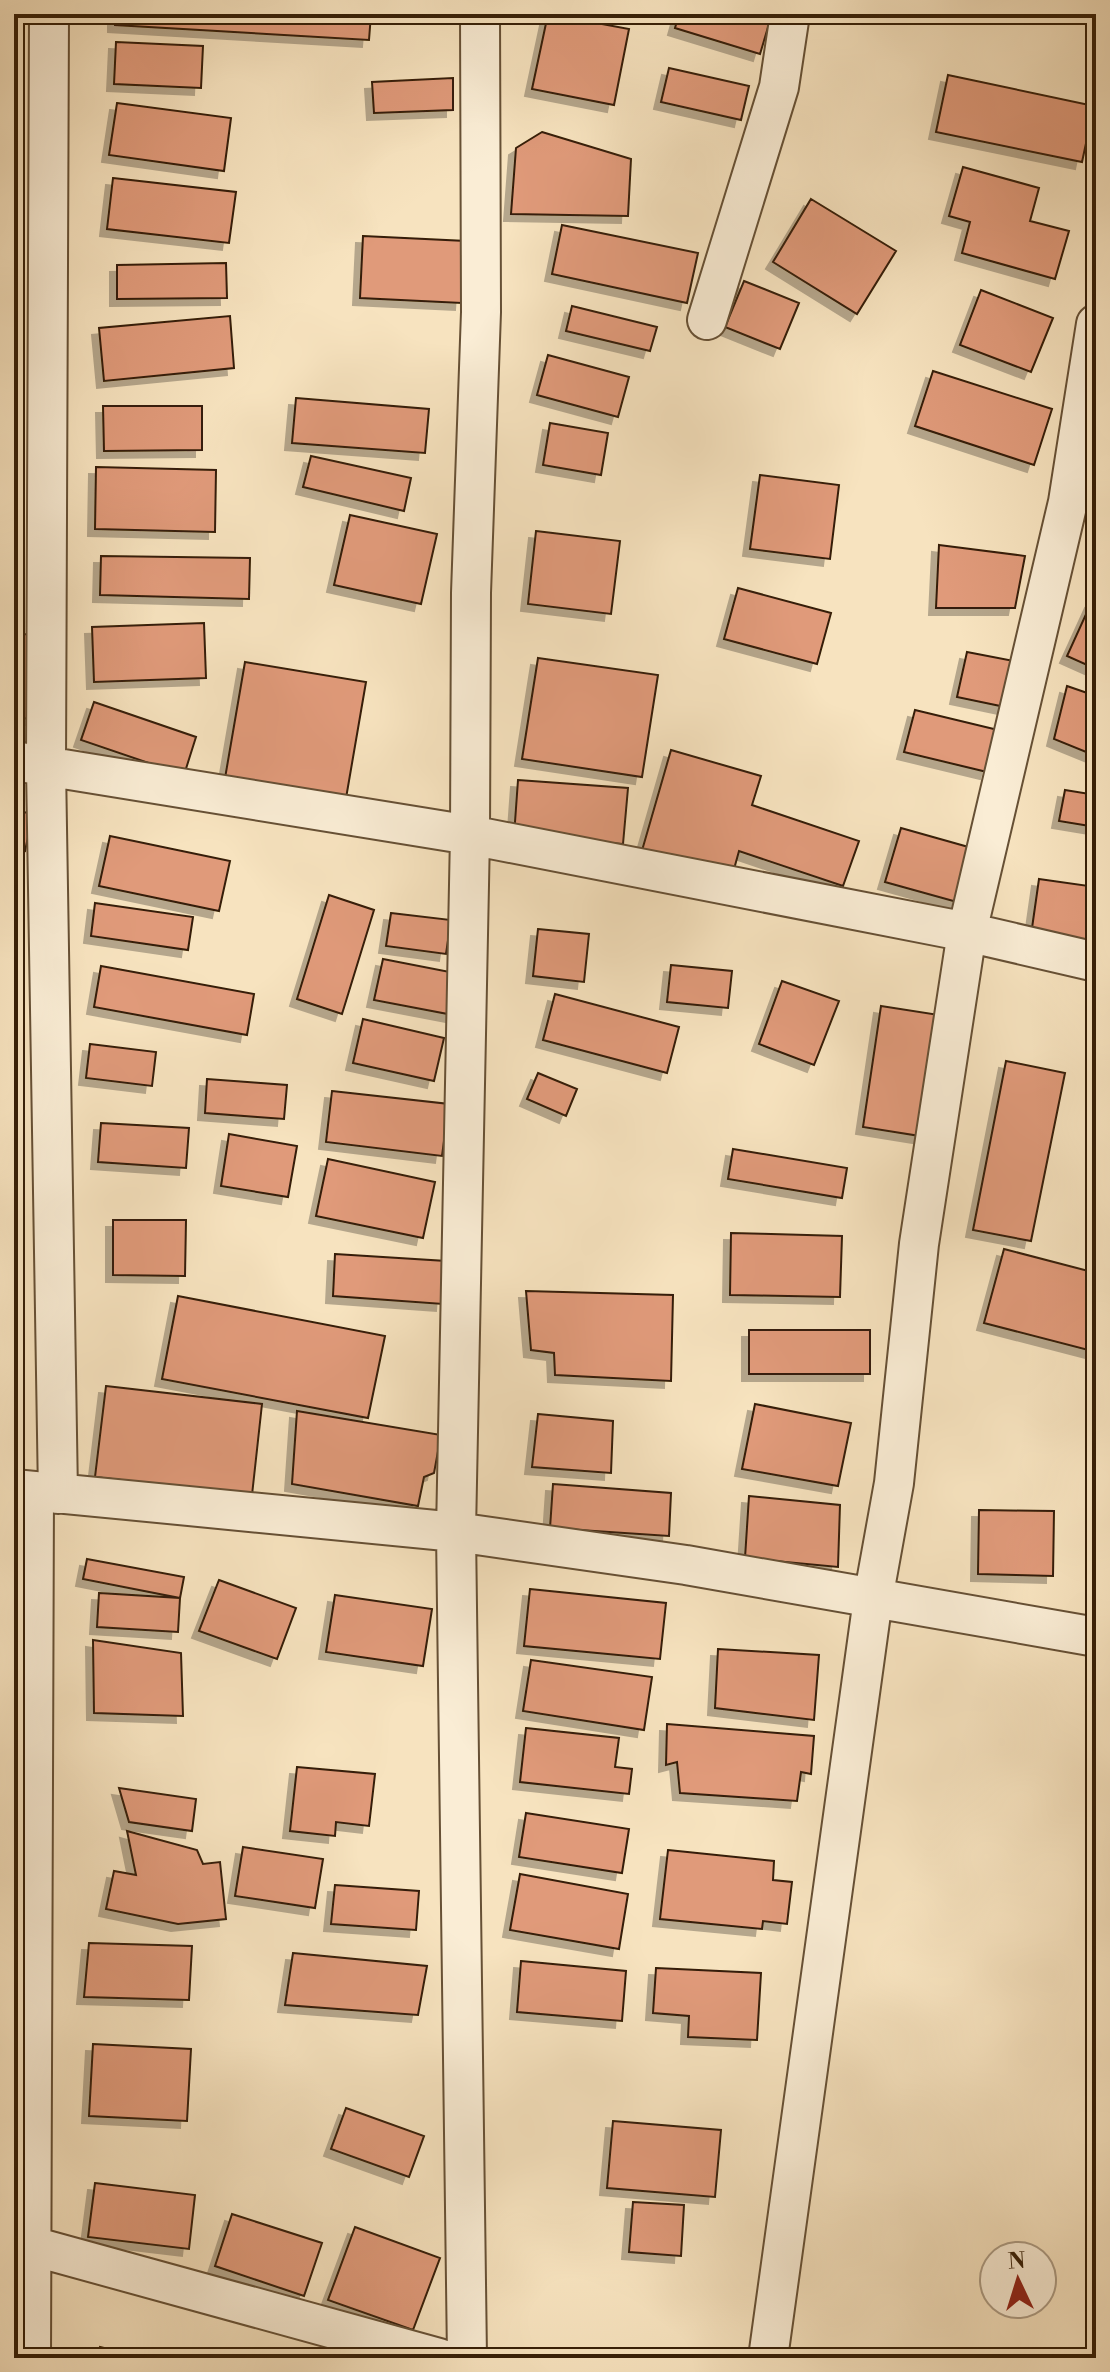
<svg xmlns="http://www.w3.org/2000/svg" width="1110" height="2372" font-family="'Libre Bodoni',serif">
	<style>
		.building { fill: #e09a7a; stroke: #361f07; stroke-width: 2; filter: url(#shadow) }
		.lines { fill: none; stroke-linecap: round; stroke-linejoin: round }
		.street-casing { stroke: #665035; stroke-width: 42 }
		.street { stroke: #faedd5; stroke-width: 38 }
	</style>
	<defs>
		<filter id="shadow"><feDropShadow dx="-7" dy="7" stdDeviation="0" flood-color="#0004"/></filter>
	</defs>
	<rect width="100%" height="100%" fill="#f7e3bf"/>
	<filter id="stains"><feTurbulence type="fractalNoise" baseFrequency=".0025" numOctaves="4"/><feColorMatrix values="0 0 0 0 .2 0 0 0 0 .09 0 0 0 0 .02 0 0 0 .5 -.17"/></filter>
	<radialGradient id="worn" r=".72"><stop offset=".6" stop-color="#630" stop-opacity="0"/><stop offset="1" stop-color="#630" stop-opacity=".3"/></radialGradient>
	<!-- building -->
	<path class="building" d="M115,14H371L369,40L115,25Z
		M548,14L629,29L614,105L532,89Z
		M679,14H772L760,54L675,28Z
		M116,42L203,46L201,88L114,84Z
		M669,68L749,86L741,120L661,102Z
		M948,75L1094,106L1082,162L936,132Z
		M453,78V110L374,113L372,82Z
		M117,103L231,118L224,171L109,155Z
		M542,132L631,159L628,216L511,214L516,148Z
		M963,167L1039,188L1030,221L1069,231L1055,279L962,253L970,222L949,216Z
		M113,178L236,192L229,243L107,229Z
		M811,199L896,251L857,314L773,262Z
		M562,225L698,253L687,303L552,274Z
		M363,236L466,241L462,303L360,298Z
		M226,263L227,298L117,299V265Z
		M744,281L799,303L780,349L725,327Z
		M981,290L1053,318L1031,372L960,345Z
		M572,306L657,327L650,351L566,331Z
		M230,316L234,368L104,381L99,328Z
		M548,355L629,377L618,417L537,395Z
		M933,371L1052,409L1034,465L915,426Z
		M296,398L429,409L425,453L292,443Z
		M103,406H202V450L104,451Z
		M550,423L608,433L601,475L543,465Z
		M311,456L411,478L404,511L303,487Z
		M96,467L216,470L215,532L95,529Z
		M760,475L839,485L830,559L750,549Z
		M350,515L437,534L421,604L334,585Z
		M536,531L620,541L611,614L528,604Z
		M939,545L1025,556L1015,608H936Z
		M101,556L250,558L249,599L100,595Z
		M738,588L831,613L817,664L724,639Z
		M1092,601L1096,603V669L1067,656Z
		M204,623L206,678L94,682L92,627Z
		M29,634L32,718L14,719V635Z
		M967,652L1019,662L1010,708L957,697Z
		M538,658L658,675L642,777L522,759Z
		M245,662L366,682L345,804L224,784Z
		M1067,686L1096,696V756L1054,739Z
		M94,702L196,737L184,775L81,740Z
		M915,710L998,730L987,772L904,752Z
		M671,750L761,776L752,805L859,841L843,886L739,851L731,880L641,854Z
		M518,780L628,788L623,844L514,836Z
		M1065,790L1096,795V827L1059,821Z
		M14,810L33,814L25,851L14,849Z
		M901,828L972,848L957,902L885,882Z
		M110,836L230,861L219,911L99,886Z
		M1039,879L1096,887L1093,944L1031,935Z
		M329,895L374,910L342,1014L297,999Z
		M95,903L193,917L188,950L91,936Z
		M391,913L451,920L446,954L386,946Z
		M538,929L589,934L584,982L533,976Z
		M383,959L460,974L453,1015L374,1000Z
		M671,965L732,971L728,1008L667,1002Z
		M101,966L254,994L247,1035L94,1007Z
		M782,981L839,1001L814,1065L759,1044Z
		M555,994L679,1027L667,1073L543,1040Z
		M881,1006L939,1015L920,1136L863,1127Z
		M363,1019L444,1038L434,1081L353,1063Z
		M90,1044L156,1052L152,1086L86,1078Z
		M1006,1061L1065,1073L1031,1241L973,1230Z
		M538,1073L577,1089L566,1116L527,1099Z
		M207,1079L287,1085L284,1119L205,1113Z
		M332,1091L449,1104L442,1156L326,1142Z
		M101,1123L189,1128L186,1168L98,1162Z
		M229,1134L297,1146L288,1197L221,1186Z
		M733,1149L847,1168L842,1198L728,1179Z
		M328,1159L435,1182L423,1238L316,1216Z
		M113,1220H186L185,1276L113,1275Z
		M731,1233L842,1236L840,1297L730,1295Z
		M1004,1249L1096,1273V1352L984,1323Z
		M335,1254L446,1261L443,1304L333,1296Z
		M526,1291L673,1295L671,1381L555,1375L554,1353L531,1350Z
		M178,1296L385,1336L368,1418L162,1379Z
		M749,1330H870V1374H749Z
		M106,1386L262,1404L252,1495L95,1477Z
		M755,1404L851,1423L838,1486L742,1469Z
		M297,1411L441,1435L434,1473L424,1477L418,1506L292,1484Z
		M538,1414L613,1421L611,1473L532,1467Z
		M553,1484L671,1493L669,1536L550,1528Z
		M749,1496L840,1505L838,1567L745,1558Z
		M979,1510L1054,1511L1053,1576L978,1574Z
		M87,1559L184,1577L180,1598L83,1579Z
		M219,1580L296,1608L277,1659L199,1631Z
		M530,1589L666,1603L660,1659L524,1646Z
		M99,1593L180,1598L178,1632L97,1627Z
		M335,1595L432,1609L423,1666L326,1652Z
		M93,1640L181,1653L183,1716L94,1713Z
		M718,1649L819,1655L814,1720L715,1708Z
		M531,1660L652,1677L644,1730L523,1711Z
		M667,1724L814,1736L811,1774L801,1772L797,1801L680,1793L677,1762L666,1765Z
		M526,1728L619,1738L615,1767L632,1769L629,1794L520,1782Z
		M297,1767L375,1774L369,1826L336,1822L335,1836L290,1831Z
		M119,1788L196,1799L192,1831L129,1822Z
		M526,1813L629,1829L622,1873L519,1857Z
		M127,1831L197,1850L203,1864L220,1862L226,1919L178,1924L106,1909L114,1871L136,1875Z
		M243,1847L323,1859L315,1908L235,1896Z
		M668,1850L774,1861L773,1880L792,1882L787,1924L763,1921L762,1929L660,1919Z
		M520,1874L628,1894L619,1949L510,1930Z
		M335,1885L419,1891L416,1930L331,1924Z
		M89,1943L192,1946L189,2000L84,1997Z
		M293,1953L427,1966L418,2015L285,2005Z
		M521,1961L626,1971L622,2021L517,2012Z
		M656,1968L761,1973L757,2040L688,2037L689,2016L653,2013Z
		M93,2044L191,2049L187,2121L89,2116Z
		M346,2108L424,2136L409,2177L331,2149Z
		M613,2121L721,2130L715,2197L607,2188Z
		M95,2183L195,2195L189,2249L88,2237Z
		M633,2202L684,2205L681,2256L629,2252Z
		M232,2214L322,2243L304,2296L215,2266Z
		M355,2227L440,2258L413,2330L328,2300Z
		M100,2347L146,2358H97Z
		M176,2353L215,2355L214,2358H176Z"/>
	<g class="lines">
		<!-- street casing -->
		<g class="street-casing">
			<path id="street" d="M49,14L46,767L58,1494
				M707,320L779,87L790,14
				M14,761L470,835L967,932L1096,962
				M14,1489L456,1532L686,1565L1096,1637
				M14,2241L439,2358
				M31,2358L34,1491
				M467,2358L456,1532L470,835L471,593L481,312L480,14
				M768,2358L873,1599L894,1483L919,1244L967,932L1068,502L1096,324"/>
		</g>
		<!-- street -->
		<use href="#street" class="street"/>
	</g>
	<!-- margin -->
	<rect width="1110" height="2372" fill="none" stroke="#f7e3bf" stroke-width="48"/>
	<rect x="16" y="16" width="1078" height="2340" fill="none" stroke="#361f07" stroke-width="4"/>
	<rect x="24" y="24" width="1062" height="2324" fill="none" stroke="#361f07" stroke-width="2"/>
	<!-- north arrow -->
	<g transform="translate(1018 2280) rotate(356)"><circle r="38" fill="#faedd5" stroke="#ac9b83" stroke-width="2"/>
	<path d="M0-6L14 30L0 20L-14 30Z" fill="#8f2418"/>
	<text y="-12" font-size="22" font-weight="bold" text-anchor="middle" fill="#361f07">N</text>
	</g>
	<rect width="100%" height="100%" filter="url(#stains)"/>
	<rect width="100%" height="100%" fill="url(#worn)"/>
</svg>
